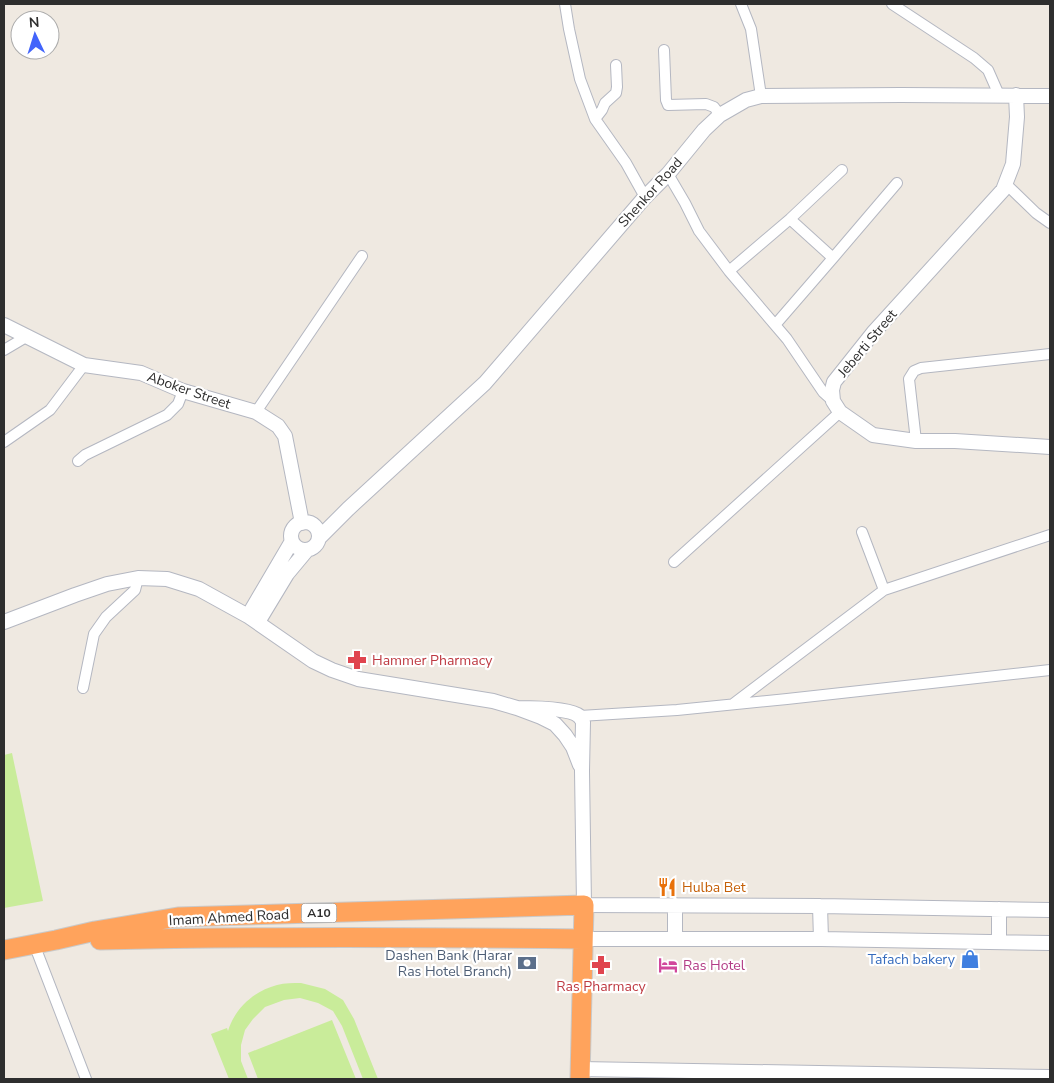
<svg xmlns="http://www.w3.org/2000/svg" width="1054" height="1083" font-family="'Nunito Sans',sans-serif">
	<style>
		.pitch { fill: #c9ec9a }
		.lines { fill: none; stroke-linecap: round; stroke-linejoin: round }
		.street-casing { stroke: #b4b7c1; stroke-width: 12 }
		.secondary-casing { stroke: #b4b7c1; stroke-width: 16 }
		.highway-casing { stroke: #c9c9c9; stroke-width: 21 }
		.street { stroke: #fff; stroke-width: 10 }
		.secondary { stroke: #fff; stroke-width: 14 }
		.highway { stroke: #ffa35c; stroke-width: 19 }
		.labels { text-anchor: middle; stroke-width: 4.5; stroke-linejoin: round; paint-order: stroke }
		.shield { fill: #fff; stroke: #6d6d6d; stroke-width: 1 }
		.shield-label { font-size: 12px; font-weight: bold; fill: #2e2e2e }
		.street-label { font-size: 14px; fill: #2e2e2e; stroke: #fff }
		.health-label { font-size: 14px; fill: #be3a42; stroke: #fff; text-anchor: start }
		.food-label { font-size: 14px; fill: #c56008; stroke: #fff; text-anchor: start }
		.service-label { font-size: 14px; fill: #4e5e75; stroke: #fff; text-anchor: end }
		.shop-label { font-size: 14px; fill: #366cbe; stroke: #fff; text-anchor: end }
		.hotel-label { font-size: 14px; fill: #b23c85; stroke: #fff; text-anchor: start }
	</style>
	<rect width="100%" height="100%" fill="#efe9e1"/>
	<!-- pitch -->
	<path class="pitch" d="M12,753L43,901L4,908V755Z
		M301,983L325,989L343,1000L354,1019L378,1079H363L342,1026L333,1011L318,1003L300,998L284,1000L265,1007L253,1019L245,1030L241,1045V1061L248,1079H229L211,1034L227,1028L228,1031C235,1008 254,991 277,985C285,983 293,983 301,983Z
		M332,1020L356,1079H258L248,1053Z"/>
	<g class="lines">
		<!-- street casing -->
		<g class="street-casing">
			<path id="street" d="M565,4L569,29L580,79L595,119L626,163L645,197
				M741,4L751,29L761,96
				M892,4L974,58L988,70L999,95
				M664,50L666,100L668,105L706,104L714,107L720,115
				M595,119L602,110L605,103L616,93L617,87L616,65
				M668,174L685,203L699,231L729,271L787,339L823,392L833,401
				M1006,184L1036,213L1050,223
				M790,219L833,258L897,183
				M729,271L790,219L842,170
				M775,325L833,258
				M4,350L26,337
				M256,412L362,256
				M916,441L909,379L914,371L921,368L1050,354
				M4,442L50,410L84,365
				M78,461L85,455L167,415L178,404L183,391
				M862,532L884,590
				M674,562L840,412
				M83,688L94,634L106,617L135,590L138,578
				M733,704L884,590L1050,535
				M580,716L677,710L787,699L1050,670
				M34,944L86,1079"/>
		</g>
		<!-- secondary casing -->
		<g class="secondary-casing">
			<path id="secondary" d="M1016,95L1017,117L1013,164L1003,190L873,333L834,382L832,390L833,401L840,412L873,435L916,441H955L1050,447
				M4,325L84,365L141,373L183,391L256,412L278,426L285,436L302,523
				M291 536a14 14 0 1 1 28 0a14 14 0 1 1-28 0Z
				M319,538L348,509L485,383L645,197L668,174L704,130L720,115L746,100L761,96L901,95L1050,96
				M248,616L292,541
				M4,622L75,595L107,584L138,578L167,579L199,589L248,616L313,661L332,670L358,679L493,701L517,708L541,717L555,724L565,735L573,747L580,765
				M258,622L287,574L307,550
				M517,708C530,708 570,708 579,716C580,717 583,721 583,722L582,771L584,905L820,906L1050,910
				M675,905V939
				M820,906L821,939
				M999,909V942
				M583,939H821L1050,943
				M580,1069L1050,1077"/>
		</g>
		<!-- highway casing -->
		<g class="highway-casing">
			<path id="highway" d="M100,940C261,936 422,937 583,939
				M4,950L56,940L95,931L178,917L584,905L580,1079"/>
		</g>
		<!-- street -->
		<use href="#street" class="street"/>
		<!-- secondary -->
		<use href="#secondary" class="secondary"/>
		<!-- highway -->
		<use href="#highway" class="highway"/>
	</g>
	<!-- icons -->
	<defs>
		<g id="pharmacy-bare" transform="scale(1.5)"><path d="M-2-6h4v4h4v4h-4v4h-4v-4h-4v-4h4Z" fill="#e0444e" stroke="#fff" stroke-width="2.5" paint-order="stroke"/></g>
		<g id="restaurant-bare" transform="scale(1.5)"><path d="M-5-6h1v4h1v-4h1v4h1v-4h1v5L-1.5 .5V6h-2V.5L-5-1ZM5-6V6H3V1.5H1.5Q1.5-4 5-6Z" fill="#e8710a" stroke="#fff" stroke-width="2.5" paint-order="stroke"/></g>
		<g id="shop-bare" transform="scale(1.5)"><path d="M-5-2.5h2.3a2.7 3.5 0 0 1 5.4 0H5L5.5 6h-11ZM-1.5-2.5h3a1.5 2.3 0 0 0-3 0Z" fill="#3f7fe0" stroke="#fff" stroke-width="2.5" paint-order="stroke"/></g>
		<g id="bank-bare" transform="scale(1.5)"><path d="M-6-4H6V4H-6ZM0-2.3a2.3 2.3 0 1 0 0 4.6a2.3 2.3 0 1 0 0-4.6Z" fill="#5c6f8a" stroke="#fff" stroke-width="2.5" paint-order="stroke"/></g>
		<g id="hotel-bare" transform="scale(1.5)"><path d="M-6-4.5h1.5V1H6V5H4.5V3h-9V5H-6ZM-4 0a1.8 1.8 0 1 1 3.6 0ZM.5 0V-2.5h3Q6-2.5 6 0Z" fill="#d1479c" stroke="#fff" stroke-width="2.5" paint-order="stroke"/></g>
	</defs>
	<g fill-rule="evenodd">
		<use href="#pharmacy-bare" x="357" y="660"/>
		<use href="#restaurant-bare" x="667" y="887"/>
		<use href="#shop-bare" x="970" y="959"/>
		<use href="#bank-bare" x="527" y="963"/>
		<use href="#pharmacy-bare" x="601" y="965"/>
		<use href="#hotel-bare" x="668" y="965"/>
	</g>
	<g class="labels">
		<!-- shield labels -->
		<rect class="shield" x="301.5" y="903.5" width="35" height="19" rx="4"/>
		<g class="shield-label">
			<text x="319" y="917">A10</text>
		</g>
		<!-- street labels -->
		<g class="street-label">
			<text transform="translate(650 192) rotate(-48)" y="5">Shenkor Road</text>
			<text transform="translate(867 343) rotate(-50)" y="5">Jeberti Street</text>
			<text transform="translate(189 390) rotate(19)" y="5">Aboker Street</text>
			<text transform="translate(229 917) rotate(-3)" y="5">Imam Ahmed Road</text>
		</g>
		<!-- health labels -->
		<g class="health-label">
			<text x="372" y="665">Hammer Pharmacy</text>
			<text x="601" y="991" text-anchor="middle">Ras Pharmacy</text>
		</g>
		<!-- food labels -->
		<g class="food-label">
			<text x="682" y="892">Hulba Bet</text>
		</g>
		<!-- service labels -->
		<g class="service-label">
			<text x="512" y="960">Dashen Bank (Harar<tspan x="512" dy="16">Ras Hotel Branch)</tspan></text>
		</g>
		<!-- shop labels -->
		<g class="shop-label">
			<text x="955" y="964">Tafach bakery</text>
		</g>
		<!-- hotel labels -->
		<g class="hotel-label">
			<text x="683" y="970">Ras Hotel</text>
		</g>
	</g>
	<!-- border -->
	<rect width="1054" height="1083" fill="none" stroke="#2e2e2e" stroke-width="10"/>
	<!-- north arrow -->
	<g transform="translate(35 35) rotate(356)"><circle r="24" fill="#ffffff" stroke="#ababab"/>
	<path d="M0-4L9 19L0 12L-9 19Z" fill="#4264fb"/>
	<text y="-8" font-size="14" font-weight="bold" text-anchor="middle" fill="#2e2e2e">N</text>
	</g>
</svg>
